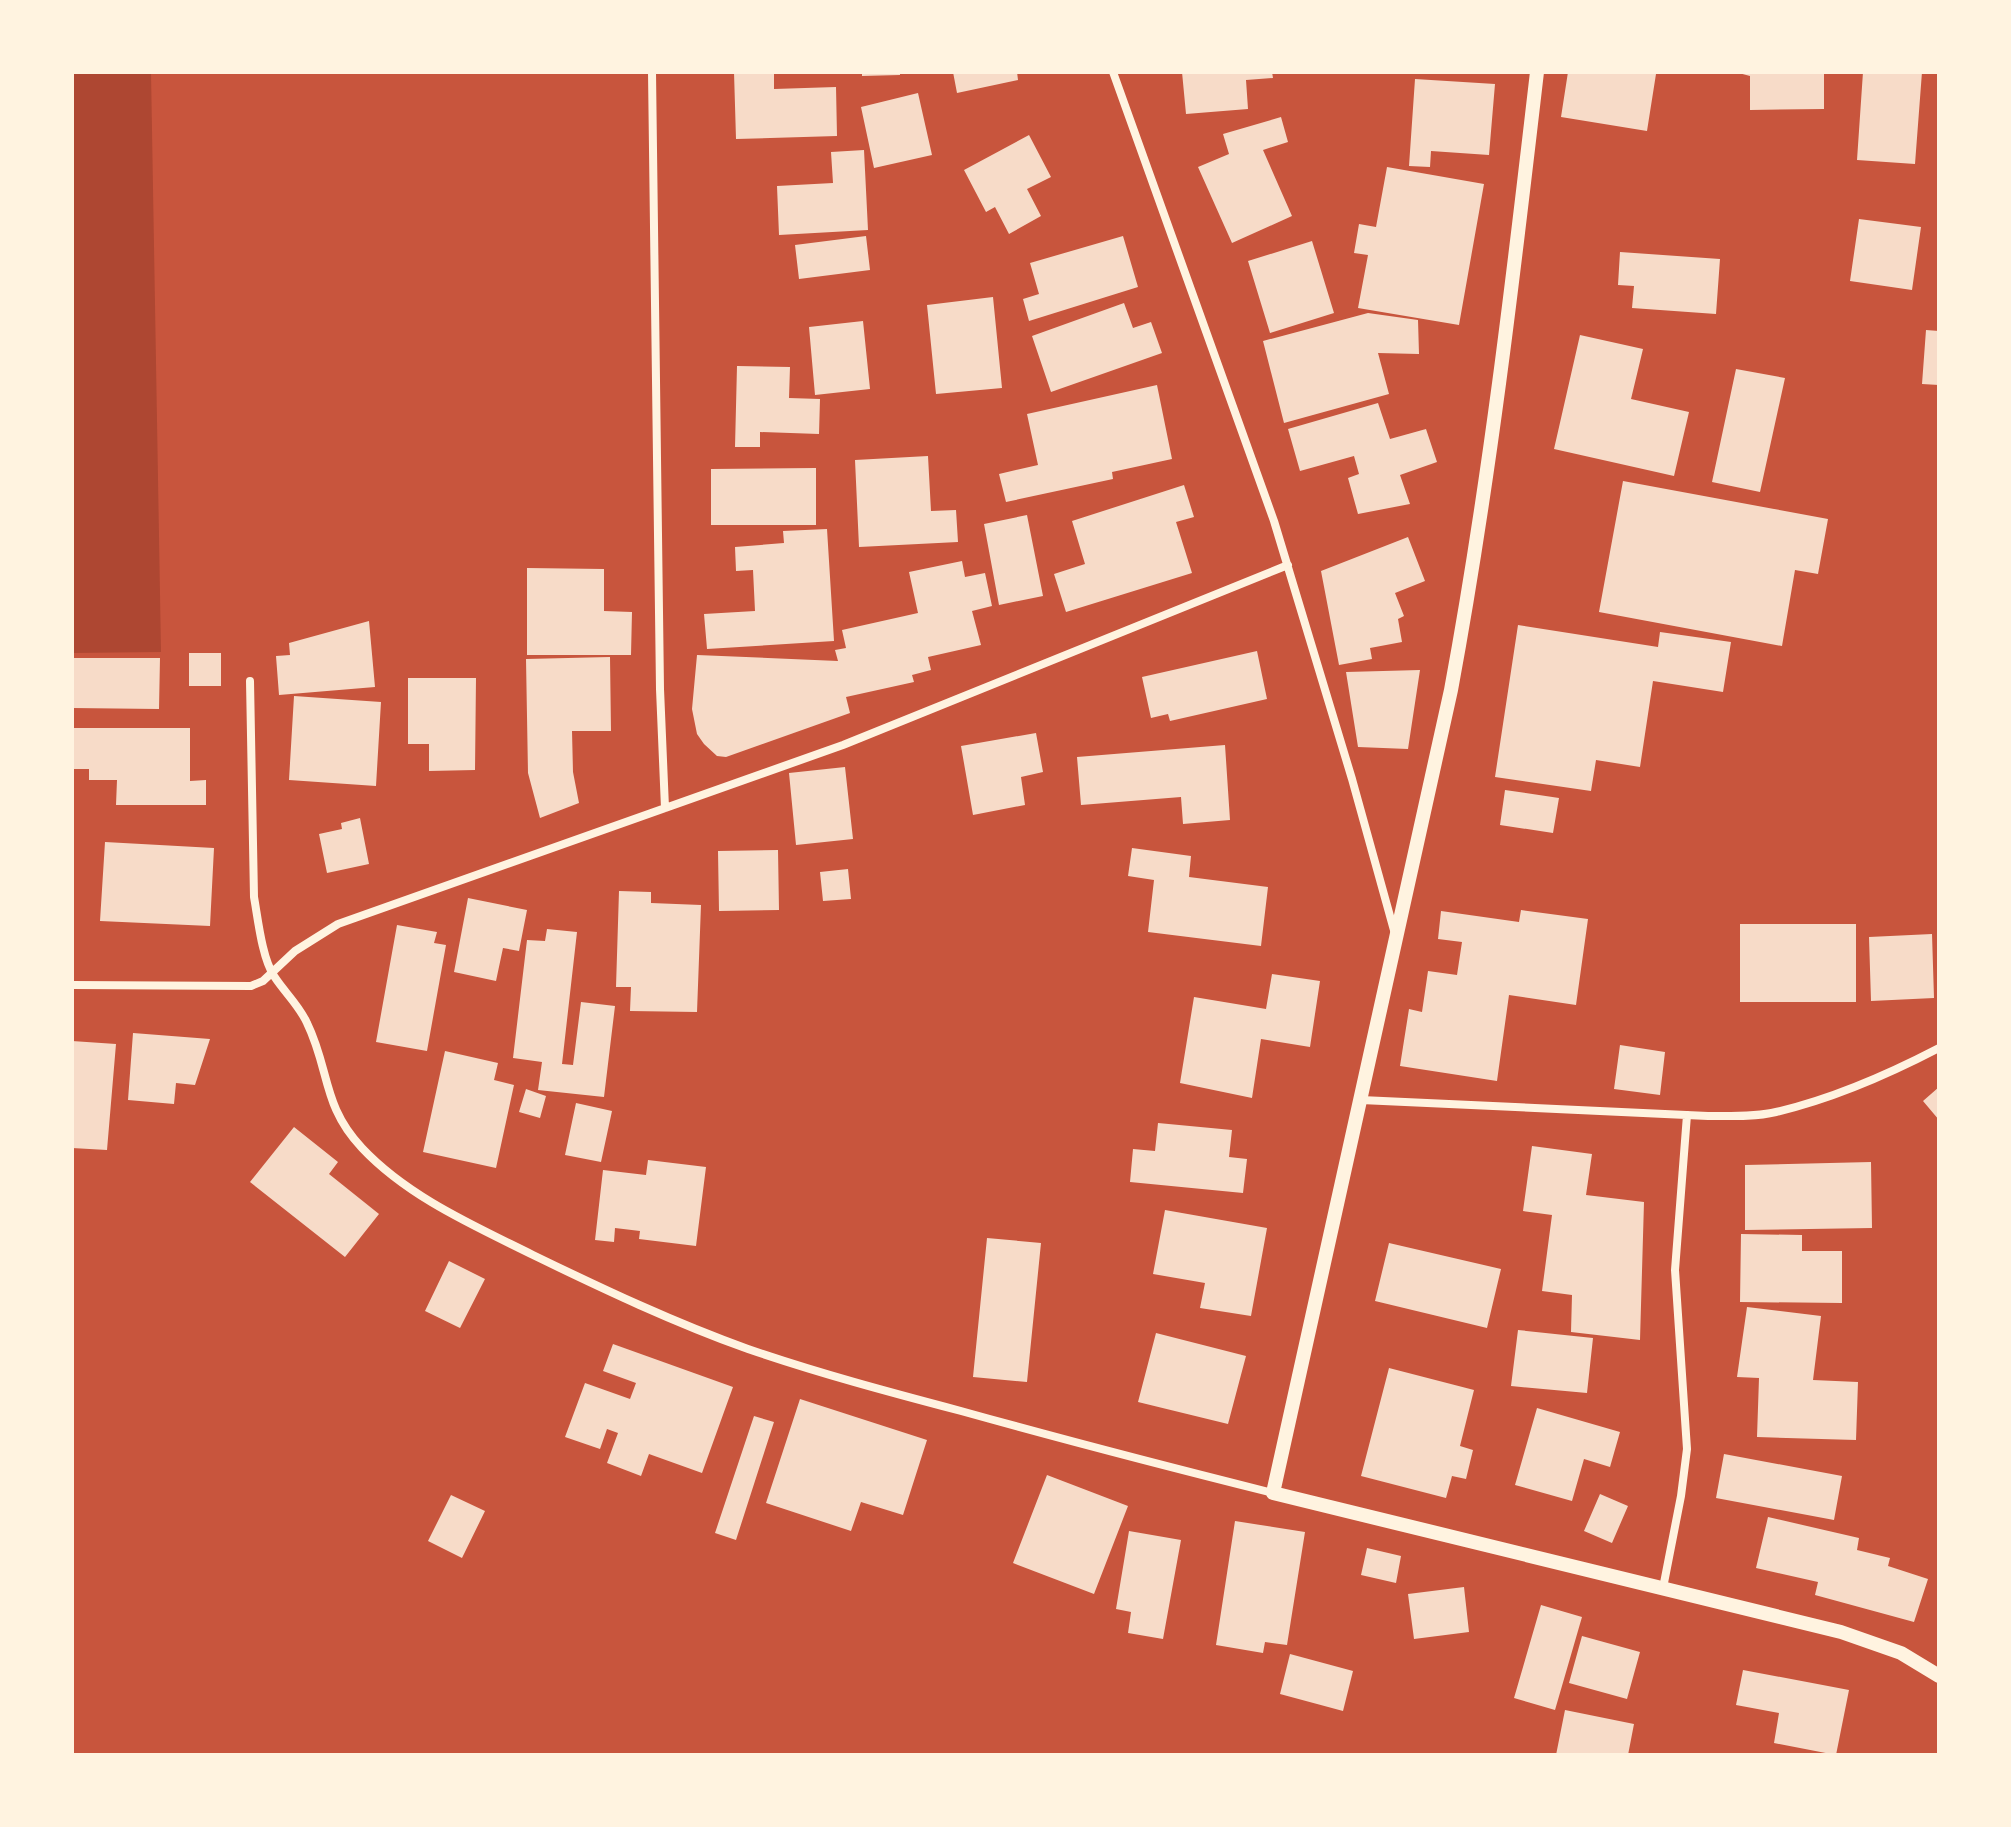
<svg xmlns="http://www.w3.org/2000/svg" width="2011" height="1827" font-family="'Space Grotesk',sans-serif">
	<style>
		.green { fill: #ae4732 }
		.building { fill: #f7dbc8 }
		.lines { fill: none; stroke-linecap: round; stroke-linejoin: round }
		.minor { stroke: #fff3e0; stroke-width: 8 }
		.tertiary { stroke: #fff3e0; stroke-width: 14 }
	</style>
	<rect width="100%" height="100%" fill="#c8553d"/>
	<!-- green -->
	<path class="green" d="M72,72H151L161,652L72,653Z"/>
	<!-- building -->
	<path class="building" d="M734,72H774V89L836,87L837,136L736,139Z
		M862,72H900V75L862,76Z
		M953,72H1017L1018,80L957,93Z
		M1182,72H1272L1273,78L1246,80L1248,109L1186,114Z
		M1568,72L1656,74L1647,131L1561,117Z
		M1735,72H1824V109L1750,110V76Z
		M1863,72H1922L1915,164L1857,160Z
		M1415,79L1495,84L1489,155L1431,151L1430,167L1409,166Z
		M918,93L932,155L874,168L861,107Z
		M1281,117L1288,142L1263,150L1292,216L1232,243L1198,167L1229,154L1223,134Z
		M1029,135L1051,177L1027,189L1041,216L1009,234L995,207L986,212L964,170Z
		M864,150L868,230L779,235L777,186L833,183L831,152Z
		M1387,167L1484,184L1459,325L1358,308L1368,255L1354,253L1359,224L1376,227Z
		M1859,219L1921,227L1912,290L1850,281Z
		M866,236L870,270L799,279L795,245Z
		M1123,236L1138,287L1029,321L1023,299L1039,294L1030,263Z
		M1312,241L1334,313L1270,333L1248,261Z
		M1620,252L1720,259L1716,314L1632,308L1634,286L1618,285Z
		M993,297L1002,388L936,394L927,305Z
		M1124,303L1133,328L1151,322L1162,353L1051,392L1032,336Z
		M1368,313L1418,320L1419,354L1378,353L1389,394L1284,423L1263,341Z
		M863,321L870,389L815,395L809,327Z
		M1926,330L1939,331V385L1922,384Z
		M1580,335L1643,349L1631,399L1689,412L1674,476L1554,449Z
		M737,366L790,367L789,398L820,399L819,434L760,432V447H735Z
		M1736,369L1785,378L1760,492L1712,482Z
		M1157,385L1172,459L1112,472L1113,479L1006,502L999,474L1038,465L1027,414Z
		M1378,403L1390,439L1426,429L1437,462L1400,475L1410,504L1358,514L1348,478L1359,474L1354,456L1300,471L1288,429Z
		M928,456L931,511L956,510L958,542L859,547L855,460Z
		M816,468V525H711V469Z
		M1623,481L1828,519L1818,574L1795,570L1782,646L1599,612Z
		M1184,485L1194,517L1176,522L1192,573L1066,612L1054,574L1085,564L1072,521Z
		M1027,515L1043,596L999,605L984,524Z
		M827,529L834,641L707,649L704,614L755,611L753,570L736,571L735,547L784,543L783,531Z
		M1408,537L1425,581L1395,593L1404,616L1398,619L1402,642L1370,648L1372,659L1339,665L1321,571Z
		M962,561L965,577L985,573L992,606L972,611L981,645L928,657L931,670L912,675L914,682L846,697L850,713L726,757L717,756L704,744L697,734L692,709L697,655L838,661L835,650L846,648L842,630L918,613L909,572Z
		M527,568L604,569V611L632,612L631,655H527Z
		M369,621L375,687L279,695L276,656L290,655L289,643Z
		M1518,625L1658,647L1660,632L1731,642L1723,692L1653,681L1640,767L1596,760L1591,791L1495,777Z
		M1257,651L1267,699L1170,721L1168,714L1151,718L1142,677Z
		M189,653H221V686H189Z
		M610,657L611,731H572L573,772L579,803L540,818L528,773L526,659Z
		M72,658H160L159,709L72,708Z
		M1420,670L1408,749L1358,747L1346,672Z
		M408,678H476L475,770L429,771V744H408Z
		M294,696L381,702L376,786L289,780Z
		M72,728H190V781L206,780V805H116L117,780H89V769H72Z
		M1036,733L1043,772L1021,777L1025,805L973,815L961,746Z
		M1225,745L1230,820L1183,824L1181,797L1081,805L1077,757Z
		M845,767L853,839L796,845L789,773Z
		M1505,790L1559,798L1553,833L1500,825Z
		M360,818L369,864L327,873L319,834L342,829L341,823Z
		M105,842L214,848L210,926L100,921Z
		M1132,848L1191,856L1189,877L1268,887L1261,946L1148,932L1154,880L1128,876Z
		M778,850L779,910L719,911L718,851Z
		M848,869L851,899L823,901L820,872Z
		M619,891L651,892V903L701,905L697,1012L630,1011L631,987H616Z
		M468,898L527,910L519,951L503,948L496,981L454,972Z
		M1521,910L1588,919L1576,1005L1509,995L1497,1081L1400,1066L1409,1009L1422,1012L1428,971L1457,975L1462,942L1438,939L1441,911L1519,922Z
		M1740,924H1856V1002H1740Z
		M397,925L437,932L434,943L446,945L427,1051L376,1042Z
		M547,929L577,932L562,1064L573,1065L581,1002L615,1006L604,1097L538,1090L542,1062L513,1058L527,940L545,941Z
		M1932,934L1934,998L1871,1001L1869,937Z
		M1272,974L1320,981L1310,1047L1261,1039L1252,1098L1180,1083L1194,997L1266,1009Z
		M133,1033L210,1039L195,1085L176,1083L174,1104L128,1100Z
		M72,1041L116,1044L107,1150L72,1148Z
		M1620,1045L1665,1052L1660,1095L1614,1089Z
		M445,1051L498,1063L494,1080L514,1085L496,1168L423,1152Z
		M1939,1087V1120L1923,1101Z
		M526,1089L546,1096L540,1118L519,1112Z
		M576,1103L612,1111L601,1162L565,1155Z
		M1158,1123L1232,1130L1229,1157L1247,1159L1243,1193L1130,1182L1133,1149L1155,1151Z
		M294,1127L338,1162L329,1174L379,1214L345,1257L250,1182Z
		M1532,1146L1592,1154L1586,1195L1644,1202L1640,1340L1571,1332L1572,1295L1542,1291L1552,1215L1523,1211Z
		M648,1160L706,1167L696,1246L639,1239L640,1231L615,1228L614,1242L595,1240L603,1170L646,1175Z
		M1871,1162L1872,1228L1745,1230V1165Z
		M1165,1210L1267,1228L1251,1316L1200,1308L1205,1283L1153,1274Z
		M1741,1234L1802,1235V1251H1842V1303L1740,1302Z
		M987,1238L1041,1243L1027,1382L973,1377Z
		M1389,1243L1501,1269L1487,1328L1375,1301Z
		M449,1261L485,1279L460,1328L425,1311Z
		M1747,1307L1821,1316L1813,1380L1858,1382L1856,1440L1757,1437L1759,1378L1737,1377Z
		M1518,1330L1593,1338L1587,1393L1511,1386Z
		M1156,1333L1246,1356L1228,1424L1138,1402Z
		M613,1344L733,1387L702,1473L649,1454L641,1476L607,1463L618,1433L607,1429L600,1449L565,1437L585,1383L630,1399L636,1383L603,1371Z
		M1389,1368L1474,1390L1460,1446L1473,1450L1466,1479L1452,1476L1446,1498L1361,1476Z
		M800,1399L927,1440L903,1515L861,1502L851,1531L766,1503Z
		M1537,1408L1620,1432L1610,1467L1584,1459L1572,1501L1515,1485Z
		M754,1416L774,1422L736,1540L715,1533Z
		M1724,1454L1842,1476L1834,1520L1716,1498Z
		M1047,1475L1128,1506L1094,1594L1013,1563Z
		M1600,1494L1628,1506L1612,1543L1584,1531Z
		M451,1495L485,1511L462,1558L428,1541Z
		M1768,1517L1859,1538L1857,1550L1890,1558L1888,1566L1928,1579L1914,1622L1815,1595L1818,1582L1756,1568Z
		M1235,1521L1305,1532L1287,1645L1265,1642L1263,1653L1216,1645Z
		M1129,1531L1181,1540L1163,1639L1128,1633L1131,1612L1116,1609Z
		M1367,1548L1401,1556L1396,1583L1361,1575Z
		M1464,1587L1469,1632L1414,1639L1408,1594Z
		M1541,1605L1582,1617L1555,1710L1514,1698Z
		M1582,1636L1640,1652L1627,1699L1569,1683Z
		M1290,1654L1353,1671L1343,1711L1280,1694Z
		M1743,1670L1849,1690L1836,1755L1774,1743L1779,1713L1736,1705Z
		M1565,1710L1634,1724L1628,1755H1556Z"/>
	<g class="lines">
		<!-- minor -->
		<path class="minor" d="M652,72L660,689L665,808
			M1113,72L1274,521L1352,779L1395,934
			M250,681L254,897C258,919 262,958 274,976C285,993 299,1005 307,1023C330,1070 322,1106 362,1148C408,1197 475,1226 533,1255C603,1289 675,1323 748,1349C818,1373 889,1392 961,1411C1065,1440 1169,1467 1273,1493
			M72,985L251,986L263,981L295,951L338,924L843,745L1288,565
			M1361,1100L1708,1116C1730,1116 1755,1117 1776,1112C1832,1099 1889,1074 1939,1048
			M1663,1588L1681,1496L1687,1449L1675,1270L1687,1115"/>
		<!-- tertiary -->
		<path class="tertiary" d="M1537,72C1513,279 1489,485 1451,690L1273,1493L1841,1632L1901,1653L1939,1676"/>
	</g>
	<!-- border -->
	<rect width="2011" height="1827" fill="none" stroke="#fff3e0" stroke-width="148"/>
</svg>
